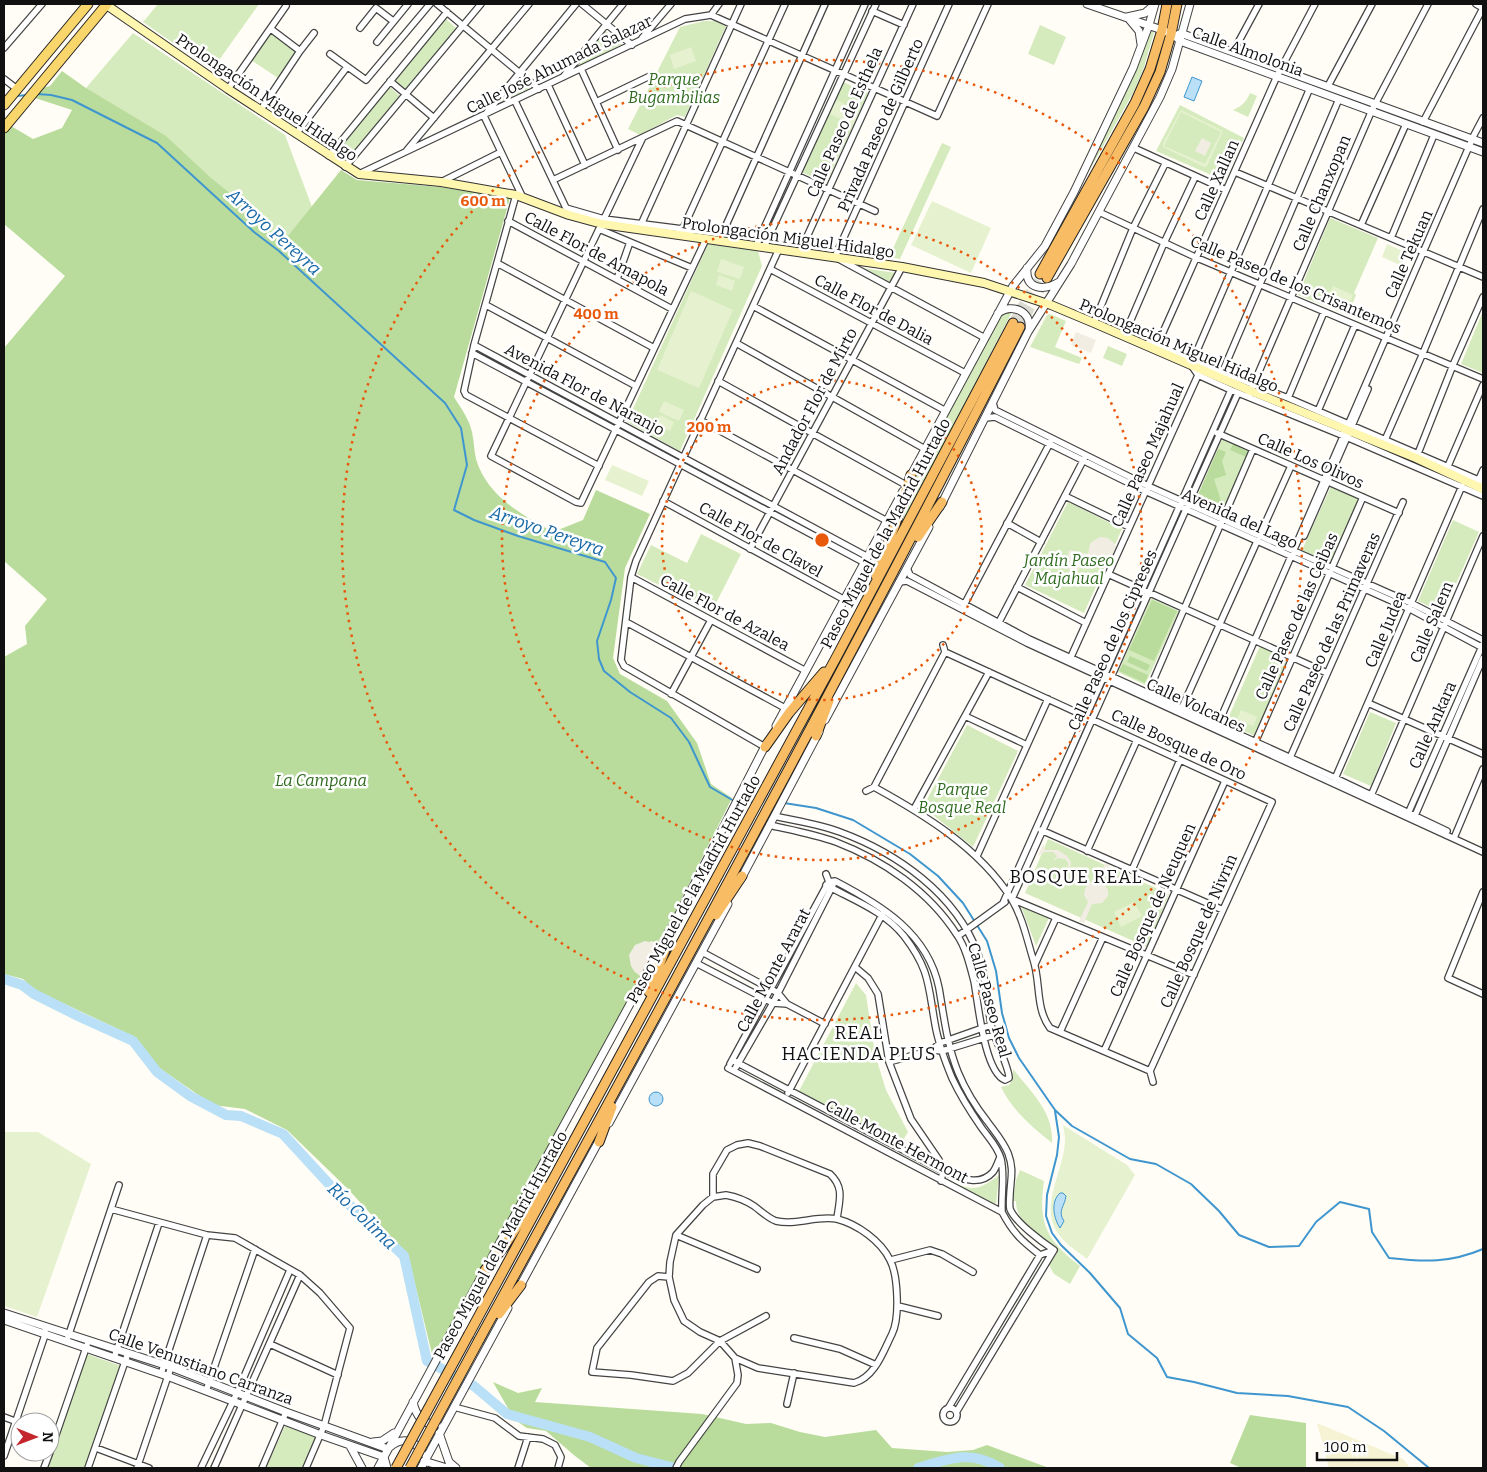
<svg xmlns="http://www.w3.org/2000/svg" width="1487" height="1472" font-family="Bitter,serif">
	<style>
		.farmland { fill: #f6f3d4 }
		.green { fill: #d5ebbd }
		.forest { fill: #b9dc9c }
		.pitch { fill: #e6f2cf; fill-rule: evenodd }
		.plaza { fill: #f1ede2 }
		.water { fill: #b9e0f7; stroke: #3f96cf }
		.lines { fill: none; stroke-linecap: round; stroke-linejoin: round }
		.stream { stroke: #3f96cf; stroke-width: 2 }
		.river { stroke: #b9e0f7; stroke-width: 10 }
		.trunk-tunnel { stroke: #dbdad3; stroke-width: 9; stroke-dasharray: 9 4.5; stroke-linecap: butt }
		.minor-casing { stroke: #444; stroke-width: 8 }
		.tertiary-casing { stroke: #444; stroke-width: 9 }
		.secondary-casing { stroke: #333; stroke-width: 10 }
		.primary-casing { stroke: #222; stroke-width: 11 }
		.trunk-casing { stroke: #222; stroke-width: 11 }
		.minor { stroke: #fff; stroke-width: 5.5 }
		.tertiary { stroke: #fff; stroke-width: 7 }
		.secondary { stroke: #fff6b0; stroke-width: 8 }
		.primary { stroke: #f9d66b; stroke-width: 9 }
		.trunk { stroke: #f7bc64; stroke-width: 9 }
		.trunk-bridge-casing { stroke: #222; stroke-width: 11; stroke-linecap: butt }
		.trunk-bridge { stroke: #f7bc64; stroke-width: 9 }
		.ring { fill: none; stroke: #e8590c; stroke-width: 2.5; stroke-dasharray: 2.5 5 }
		.labels { text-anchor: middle; stroke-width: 5; stroke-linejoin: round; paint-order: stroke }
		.street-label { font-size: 16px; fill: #111; stroke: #fff }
		.park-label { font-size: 16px; font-style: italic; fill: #2f6b1f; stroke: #fff }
		.water-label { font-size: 18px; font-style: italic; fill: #1768a6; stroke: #fff }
		.neighbourhood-label { font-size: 18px; letter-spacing: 1px; fill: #111; stroke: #fff }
		.centre { fill: #e8590c; stroke: #fff; stroke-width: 2.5 }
		.ring-label { font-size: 15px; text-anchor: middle; font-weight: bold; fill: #e8590c; stroke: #fff; stroke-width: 5; stroke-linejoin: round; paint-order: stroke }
	</style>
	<rect width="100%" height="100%" fill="#fffdf5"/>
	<!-- farmland -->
	<path class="farmland" d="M1317,1423L1403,1459L1410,1468H1329Z"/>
	<!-- green -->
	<path class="green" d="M158,4H259L212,70L143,22Z
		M445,18L456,28L406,90L394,81Z
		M704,21H715L726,26L685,117L677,115L640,135L628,129L680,27Z
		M1040,25L1066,37L1054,65L1028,54Z
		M604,30L622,44L572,70Z
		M1152,30L1154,33L1143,70L1133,93L1088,173L1110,121L1136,71L1149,32Z
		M133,33L285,135L312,207L283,242L234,196L210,177L86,88Z
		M270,33L297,52L278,78L251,60Z
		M518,80L530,89L492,110Z
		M843,82L868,93L826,184L802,172Z
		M390,87L401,97L346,162L335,153Z
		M1250,93L1257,96L1248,117L1233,110C1242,106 1246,102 1250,93Z
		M1180,105L1244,138L1225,181L1156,151Z
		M942,143L951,147L900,259L889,257Z
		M1330,218L1378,238L1354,293L1356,295L1348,315L1298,295Z
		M708,244L758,251L762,266L680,451L627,422Z
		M855,267L896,273L889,284Z
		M1483,311V373L1461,364Z
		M1012,312L934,464L888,549L912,479L1000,315L1004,313Z
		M1050,314L1066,321L1055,347L1082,358L1079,364L1030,347L1047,315Z
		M1108,346L1127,354L1122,366L1103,358Z
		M1222,439L1249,451L1221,515L1194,503Z
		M1331,486L1358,498V501H1359L1345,533H1344L1345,534L1332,562L1330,563L1302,550Z
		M1068,502L1122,529L1084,613L1025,585Z
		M1453,520L1479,532L1443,613L1418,601Z
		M701,534L741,554L712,611L637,574L651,545L687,563Z
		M1151,598L1179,611L1145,685L1118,672Z
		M1260,646L1288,659L1255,736L1226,723Z
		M1370,712L1396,723L1371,786L1343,774Z
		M967,725L1018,751L973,847L923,807Z
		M1048,839L1169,894L1147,947L1025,893Z
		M1021,906L1049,918L1036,946Z
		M856,983L866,995L875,1054L886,1090L908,1132L900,1145L799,1091Z
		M1013,1069C1031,1092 1054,1112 1052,1143C1032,1127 1012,1110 1001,1087L1009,1085L1013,1079Z
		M1020,1170L1044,1181C1038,1223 1046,1240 1080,1266L1070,1284L1054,1274L1048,1263L1055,1250C1040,1237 1016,1224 1016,1201H1013L1016,1180Z
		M999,1175L996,1204L945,1181L946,1179C969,1190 977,1193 999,1175Z
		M87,1354L121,1366L85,1468H47Z
		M285,1426L316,1437L302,1468H266Z"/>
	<!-- forest -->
	<path class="forest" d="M62,71L86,88L166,136L210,177L234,196L283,242L341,170L357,180L440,187L510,198L454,397C461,408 469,419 472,432C474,441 474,450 476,459C487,496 522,515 553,532L583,520L596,490L650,514L625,568L613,658L620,674L667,701L697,743L711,784L732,798L659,944L651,941L634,971L642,977L433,1358L408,1255L348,1189L287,1130L245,1109L213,1105L155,1065L133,1036L35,990L23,979L4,974V657L27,644L25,626L47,599L4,561V348L65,276L4,224V135L11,126L33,139L62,128L72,110L35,98L43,88L50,86Z
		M1233,444L1249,452L1246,457L1230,450Z
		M1218,449L1226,452L1222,461L1226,475L1214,479L1223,507L1221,513L1195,502Z
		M1152,600L1177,611L1154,661L1129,650Z
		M1130,656L1150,665L1147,671L1127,662Z
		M1123,664L1148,675L1145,683L1119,671Z
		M493,1382L518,1393L542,1388L535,1402L702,1414L746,1424L771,1423L800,1432L825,1437L876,1430L892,1448L947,1452L973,1450L987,1445L1049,1468H591L575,1456L546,1431L527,1428L518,1422L509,1410Z
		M1250,1415L1306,1423V1468H1241L1230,1463Z"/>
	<!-- pitch -->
	<path class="pitch" d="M691,47L696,61L674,69L670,55Z
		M836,100L859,111L853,125L830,114Z
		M1181,110L1223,131L1207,166L1204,167L1163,147V143ZM1181,112L1221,132L1205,164L1164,146Z
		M932,201L991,228L971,273L911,245Z
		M1387,244L1407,253L1402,266L1382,257Z
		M721,259L744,267L740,279L717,272Z
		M719,275L735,281L732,291L716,285Z
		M1333,286L1353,295L1346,312L1326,302Z
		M691,291L733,310L699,388L657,370Z
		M664,401L684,410L679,421L659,412Z
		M660,415L674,422L670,431L656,424Z
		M612,465L649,481L642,496L605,480Z
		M1241,710L1257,717L1253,726L1237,719Z
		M1134,902L1142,916L1121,927L1114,912Z
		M1063,1125L1127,1165L1135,1175L1087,1259C1078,1252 1067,1245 1060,1236C1037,1209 1064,1171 1065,1141C1065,1136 1064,1130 1063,1125Z
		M4,1132H38L91,1164L37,1317L4,1306Z"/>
	<!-- plaza -->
	<path class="plaza" d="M1202,138L1211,143L1205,156L1195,151Z
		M1076,332L1096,340L1091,353L1071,345Z
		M1100,537L1108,538L1115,544L1116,547L1108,564L1098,565L1089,557L1072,577L1067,564L1069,550L1088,554L1090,544L1093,541Z
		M1043,844L1045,850H1058L1067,856L1071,862L1069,873L1068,862L1065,859L1058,858L1053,861L1057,856L1053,852H1045L1038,856Z
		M1105,863L1110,865L1102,882L1108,890V896L1102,903L1092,904L1084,923L1079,921L1088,902L1084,895L1085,889L1090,882L1098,880Z
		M645,941L659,944L642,977L634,971L631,966L629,955L635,945Z"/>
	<!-- water -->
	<path class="water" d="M1192,77L1202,81L1194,101L1184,97Z
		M649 1099a7 7 0 1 1 14 0a7 7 0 1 1-14 0Z
		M1060,1193H1063L1066,1196C1065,1206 1057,1211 1064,1221L1060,1228C1054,1219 1050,1202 1060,1193Z"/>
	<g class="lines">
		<!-- stream -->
		<path class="stream" d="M37,94L51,95L72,100L157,143L254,232L279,251L445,403L461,428L467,465L454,510L474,520L518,536L605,562L616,578L611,600L597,641L599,659L604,671L630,692L671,718L689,742L710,787L734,801
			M17,96L27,95
			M739,801L754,802
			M784,803L816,808L853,820L910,854L938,876L963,903L987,941L996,971L1002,1013L1009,1038L1019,1058L1055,1110L1072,1126L1130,1159L1156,1164L1191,1184L1219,1211L1239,1235L1269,1247L1299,1246L1316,1222L1340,1202L1369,1209L1372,1232L1389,1258C1425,1262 1450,1263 1483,1249
			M1055,1111L1059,1137L1057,1155L1047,1195L1046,1216L1052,1233L1061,1245L1090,1273L1120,1308L1128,1334L1157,1358L1167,1377L1194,1382L1237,1393L1288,1396L1348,1407L1384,1431L1429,1468"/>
		<!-- river -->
		<path class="river" d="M4,979L22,985L34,994L80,1017L133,1041L157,1072L190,1096L226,1115L241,1116L283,1134L340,1196L404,1256L427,1361L474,1386L507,1414L590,1437L636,1458L675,1468
			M918,1468C948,1459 971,1449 1000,1468"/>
		<!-- trunk-tunnel -->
		<path class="trunk-tunnel" d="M1013,323L1040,274
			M1020,327L1047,278"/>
		<!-- minor casing -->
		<g class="minor-casing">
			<path id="minor" d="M437,4L539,89
				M582,4L632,45
				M949,4L835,257L985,338
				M1476,4L1483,8
				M872,11L904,25
				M711,15L719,4
				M360,28L376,8L393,21
				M271,29L300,51
				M642,38L671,4
				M377,42L408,4
				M4,48L42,4
				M1233,52L1259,4
				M330,54L366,80L430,4
				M581,69L618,150
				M563,77L623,4
				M4,79L17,89
				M390,81L434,118
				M548,85L585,165
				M1328,86L1372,4
				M228,89L286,6
				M515,101L567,210
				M596,102L652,75
				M260,111L300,51L314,33
				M1423,122L1483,8
				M296,134L347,67
				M1134,148L1226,190
				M407,150L529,4
				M329,156L447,12
				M345,167L481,4
				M1235,172L1483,277
				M361,173L685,19L711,15L937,116L988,4
				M553,180L677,121L875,211
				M441,182L501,152
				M516,195L474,345L464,391L466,395L599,466
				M522,196L484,116L576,4
				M566,208L604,219L722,234
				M1099,212L1195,257L1483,379
				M508,221L672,309
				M603,221L642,139
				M1361,225L1406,124
				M639,229L741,4
				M680,235L785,4
				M1391,238L1434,135
				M719,241L825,4
				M756,246L865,4
				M764,247L876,4
				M800,252L913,4
				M497,263L654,348
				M692,268L599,229L491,456L576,502L581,503C622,415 664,327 706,239
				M770,269L965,373
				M617,279L630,242
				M486,305L636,386
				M753,306L946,411
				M1094,323L1133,228L1165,164
				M1124,336L1164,243L1195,177
				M736,343L925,449
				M1148,343L1288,398L1483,482
				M474,345L868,557
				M1156,348L1277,76L1315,4
				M472,353L865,563
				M1193,360L1310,88
				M1191,365L1198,375L1231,390L1344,436L1483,496
				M1222,373L1339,99
				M718,381L906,485
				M1248,397L1372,110L1428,4
				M1288,398L1324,312
				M993,403L995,410L1148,486L1411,603L1483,640
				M1318,411L1355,325
				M985,418L995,417L1145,491L1412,610L1483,648
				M700,420L887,521
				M1217,433L1399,513
				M1385,440L1423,353L1483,209
				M1417,456L1453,365L1483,297
				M1448,466L1483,385
				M1479,479L1483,470
				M1065,496L1129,527
				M663,501L845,600
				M1007,523L1041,542
				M1304,536L1368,389
				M750,549L902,267
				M907,568L910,575L1029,639L1335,778L1447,831
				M1108,574L1327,673
				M631,577L806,671
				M899,582L907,581L1027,643L1483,852
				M1017,587L1086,623
				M963,607L1051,441
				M626,622L785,708
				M998,624L1085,457
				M943,645L945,652L1272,802
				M1070,659L1199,373
				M671,694L711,620
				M1147,695L1253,449
				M1368,703L1483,754
				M1181,710L1291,466
				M965,716L1027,745
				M1216,729L1474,135L1483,118
				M1254,745L1363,497
				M765,747L624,666L621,660L631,577L636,561L779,249
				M1289,760L1403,502
				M1334,781L1462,486
				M874,787C925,815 979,848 1011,898C1022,916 1027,939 1033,959C1041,982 1035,1008 1050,1028L1150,1071
				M874,787L945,652
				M866,791L874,787
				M1370,798L1483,536
				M914,809L989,672
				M1407,816L1483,644
				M1414,818L1483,658
				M769,825C791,830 814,834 836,842C883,860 929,891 957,935C966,948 970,966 974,981C978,1001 984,1072 1005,1080L1009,1078C1010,1070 994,1037 991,1025C987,1001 986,977 978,954C956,894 897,853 840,832C819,824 796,821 774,816
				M1041,830L1223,910
				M1454,838L1483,769
				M1087,851L1137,740
				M977,856L1048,699
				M1132,870L1180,760
				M826,874L829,882
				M829,882L835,881C881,905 928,933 939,988C944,1017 947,1045 958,1072C965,1089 976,1107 987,1121C995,1132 1003,1141 1008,1153C1014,1169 1011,1177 1010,1194C1010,1198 1009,1204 1010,1209C1015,1222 1042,1242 1054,1250
				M826,885C853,900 884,911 904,936C930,970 928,985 935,1024C938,1042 945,1061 952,1078C960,1095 970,1111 981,1127C988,1137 998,1147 1001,1159C1005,1176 1001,1194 1002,1212
				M1483,892L1448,978L1483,994
				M1012,899L1238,393
				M1012,899L1194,975
				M1003,903L1231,390
				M958,936L1005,902
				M702,952L778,993L787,1004
				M696,963L773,1003L787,1004L825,1024
				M1035,964L1056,918
				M855,967L868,978L878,994L889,1062L911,1119L939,1160L943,1171L941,1181
				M1060,1032L1103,937
				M932,1050L940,1043L991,1025
				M1104,1051L1225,781
				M732,1060L943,1171C958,1177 979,1188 993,1172C996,1168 998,1162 1000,1157
				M889,1062L932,1050L942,1051L994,1035
				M730,1064L828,883
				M736,1067L773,1003L833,885
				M728,1068L1002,1212C1013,1233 1021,1240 1040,1255
				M1150,1071L1272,802
				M1150,1071L1153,1082
				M788,1093L883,913
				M726,1195C737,1197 745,1200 754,1206C761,1211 768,1218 776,1221C796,1226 817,1215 837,1219C857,1224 881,1241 890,1260C898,1275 900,1318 892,1334C883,1352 875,1377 854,1383L758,1368L735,1358L720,1341L700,1332L684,1321L674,1300L669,1277L670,1262L676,1235L703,1205L713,1197Z
				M713,1197V1174L727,1150L737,1145L748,1143L760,1146L830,1174C845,1188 839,1201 837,1219
				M111,1209L207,1235L235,1238L300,1275L320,1293L350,1328L324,1426L306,1468
				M676,1235L757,1269
				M891,1260L930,1250L942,1254L973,1272
				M669,1277L658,1276L649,1282L597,1348L592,1372L631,1375L673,1381L688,1373L720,1341L766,1316
				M898,1306L938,1316
				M68,1337L119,1185
				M794,1338L840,1349L876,1365
				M270,1344L338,1375
				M114,1358L159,1223
				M161,1374L207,1235
				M206,1391L255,1249
				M787,1404L794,1373
				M454,1407L495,1418L519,1436L543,1439L555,1445L561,1457L558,1468
				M949,1407L1040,1255L1054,1250
				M943 1415a7 7 0 1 1 14 0a7 7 0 1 1-14 0Z
				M957,1411L1054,1250
				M4,1417L20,1423
				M96,1448L149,1468
				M50,1452L87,1345
				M4,1456L45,1335V1331
				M44,1468L50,1452
				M88,1468L128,1353
				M137,1468L171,1367
				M201,1468L237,1393L290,1270
				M214,1468L300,1275
				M262,1468L286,1412
				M518,1468L528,1437
				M676,1468L679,1462L737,1383L738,1375L735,1358"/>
		</g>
		<!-- tertiary casing -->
		<g class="tertiary-casing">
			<path id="tertiary" d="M1087,4L1162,30L1174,35L1180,41L1483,152
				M1127,17L1145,13L1153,6
				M1129,19L1139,31L1141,44
				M1179,34H1183L1483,143
				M1027,268C1025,290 1044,291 1059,282
				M998,313C1012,303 1032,311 1029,330
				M909,479L1013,286L1045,246L1074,192L1133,68L1149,25L1155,4
				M940,507L1028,332L1071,264L1160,97L1172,69L1190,4
				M825,720L929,527
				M776,726L903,491
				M741,879L819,732
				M609,1123L728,904
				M492,1257L678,916L766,744
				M519,1288L600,1139
				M4,1313L171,1367L286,1412L388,1449
				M4,1320L167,1376L321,1435L384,1457
				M413,1402C416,1416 423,1425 437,1424
				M439,1433L449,1462L456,1468
				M373,1442L382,1441L394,1433
				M350,1446L362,1468
				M390,1447C401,1437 415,1439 422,1453
				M384,1457L387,1468
				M424,1461L447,1468
				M378,1468L487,1266
				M421,1468L508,1308"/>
		</g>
		<!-- secondary casing -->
		<g class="secondary-casing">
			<path id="secondary" d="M105,4L228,89L359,174L441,182L516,195L569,215L602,224L902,267L984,283L1051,305L1094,323L1251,391L1416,458L1483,489"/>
		</g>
		<!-- primary casing -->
		<g class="primary-casing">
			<path id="primary" d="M4,105L88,4
				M4,128L107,4"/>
		</g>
		<!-- trunk casing -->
		<g class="trunk-casing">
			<path id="trunk" d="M1040,274L1135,103L1150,69L1162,30L1167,4
				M1047,278L1144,107L1160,72L1171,34L1177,4
				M918,537L942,502
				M876,576L877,569L895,525L911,475
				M816,736L829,701
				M765,747L789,713L824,672
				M716,915L742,876
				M649,992L667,945L669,933
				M599,1142L612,1107
				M485,1270L503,1248L535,1199L545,1187
				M499,1314L521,1285
				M469,1334L837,656L1013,323
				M479,1340C663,1004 846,668 1020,327"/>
		</g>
		<!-- minor -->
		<use href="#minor" class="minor"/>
		<!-- tertiary -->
		<use href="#tertiary" class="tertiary"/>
		<!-- secondary -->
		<use href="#secondary" class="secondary"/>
		<!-- primary -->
		<use href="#primary" class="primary"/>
		<!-- trunk -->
		<use href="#trunk" class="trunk"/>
		<!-- trunk-bridge casing -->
		<g class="trunk-bridge-casing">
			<path id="trunk-bridge" d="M396,1468L469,1334
				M410,1468L479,1340"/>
		</g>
		<!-- trunk-bridge -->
		<use href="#trunk-bridge" class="trunk-bridge"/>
	</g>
	<!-- distance rings -->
	<g class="ring">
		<circle cx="822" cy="540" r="160"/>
		<circle cx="822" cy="540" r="320"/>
		<circle cx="822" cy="540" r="480"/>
	</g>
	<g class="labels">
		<!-- street labels -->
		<g class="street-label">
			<text transform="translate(1248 51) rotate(20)" y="6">Calle Almolonia</text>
			<text transform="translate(559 64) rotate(-26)" y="6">Calle José Ahumada Salazar</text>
			<text transform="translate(267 97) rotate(34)" y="6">Prolongación Miguel Hidalgo</text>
			<text transform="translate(844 122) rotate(-66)" y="6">Calle Paseo de Esthela</text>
			<text transform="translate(880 125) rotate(-66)" y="6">Privada Paseo de Gilberto</text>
			<text transform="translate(1216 180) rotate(-66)" y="6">Calle Xallan</text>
			<text transform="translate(1321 193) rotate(-67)" y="6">Calle Chanxopan</text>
			<text transform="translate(788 237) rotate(8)" y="6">Prolongación Miguel Hidalgo</text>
			<text transform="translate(597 253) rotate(28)" y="6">Calle Flor de Amapola</text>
			<text transform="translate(1408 254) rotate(-66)" y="6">Calle Tekuan</text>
			<text transform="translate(1296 284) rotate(23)" y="6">Calle Paseo de los Crisantemos</text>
			<text transform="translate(874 309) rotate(28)" y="6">Calle Flor de Dalia</text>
			<text transform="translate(1179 345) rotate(23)" y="6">Prolongación Miguel Hidalgo</text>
			<text transform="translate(585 389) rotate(28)" y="6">Avenida Flor de Naranjo</text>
			<text transform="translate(814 401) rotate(-62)" y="6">Andador Flor de Mirto</text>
			<text transform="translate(1147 455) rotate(-66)" y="6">Calle Paseo Majahual</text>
			<text transform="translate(1311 460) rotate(24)" y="6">Calle Los Olivos</text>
			<text transform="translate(1240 518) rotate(24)" y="6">Avenida del Lago</text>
			<text transform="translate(885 533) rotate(-62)" y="6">Paseo Miguel de la Madrid Hurtado</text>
			<text transform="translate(761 539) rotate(29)" y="6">Calle Flor de Clavel</text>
			<text transform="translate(725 612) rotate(28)" y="6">Calle Flor de Azalea</text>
			<text transform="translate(1296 616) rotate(-66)" y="6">Calle Paseo de las Ceibas</text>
			<text transform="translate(1431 622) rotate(-67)" y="6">Calle Salem</text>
			<text transform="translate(1385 629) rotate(-67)" y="6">Calle Judea</text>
			<text transform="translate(1331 632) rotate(-66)" y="6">Calle Paseo de las Primaveras</text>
			<text transform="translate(1112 640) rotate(-66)" y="6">Calle Paseo de los Cipreses</text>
			<text transform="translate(1196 705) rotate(25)" y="6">Calle Volcanes</text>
			<text transform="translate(1432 725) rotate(-66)" y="6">Calle Ankara</text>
			<text transform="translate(1179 744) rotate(25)" y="6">Calle Bosque de Oro</text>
			<text transform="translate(693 889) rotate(-61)" y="6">Paseo Miguel de la Madrid Hurtado</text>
			<text transform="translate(1152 910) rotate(-66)" y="6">Calle Bosque de Neuquen</text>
			<text transform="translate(1198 931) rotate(-66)" y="6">Calle Bosque de Nivrin</text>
			<text transform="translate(773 970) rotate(-62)" y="6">Calle Monte Ararat</text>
			<text transform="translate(990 1000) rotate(74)" y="6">Calle Paseo Real</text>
			<text transform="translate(897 1141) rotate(28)" y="6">Calle Monte Hermont</text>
			<text transform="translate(500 1245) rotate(-61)" y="6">Paseo Miguel de la Madrid Hurtado</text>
			<text transform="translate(201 1366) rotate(20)" y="6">Calle Venustiano Carranza</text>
		</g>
		<!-- park labels -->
		<g class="park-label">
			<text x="674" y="85">Parque<tspan x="674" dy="18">Bugambilias</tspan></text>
			<text x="1069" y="566">Jardín Paseo<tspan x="1069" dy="18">Majahual</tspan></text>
			<text x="321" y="786">La Campana</text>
			<text x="962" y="795">Parque<tspan x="962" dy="18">Bosque Real</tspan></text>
		</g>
		<!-- water labels -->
		<g class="water-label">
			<text transform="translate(274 232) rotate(42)" y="6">Arroyo Pereyra</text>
			<text transform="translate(547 531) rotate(19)" y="6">Arroyo Pereyra</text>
			<text transform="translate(362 1216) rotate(44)" y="6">Río Colima</text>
		</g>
		<!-- neighbourhood labels -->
		<g class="neighbourhood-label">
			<text x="1076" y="883">BOSQUE REAL</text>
			<text x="859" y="1039">REAL<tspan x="859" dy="21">HACIENDA PLUS</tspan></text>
		</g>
	</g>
	<circle cx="822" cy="540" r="8" class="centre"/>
	<g class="ring-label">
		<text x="483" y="206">600 m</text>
		<text x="596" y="319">400 m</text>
		<text x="709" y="432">200 m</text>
	</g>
	<!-- border -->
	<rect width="1487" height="1472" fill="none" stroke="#111111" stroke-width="10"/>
	<!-- north arrow -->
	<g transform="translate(35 1437) rotate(91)"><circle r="24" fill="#ffffff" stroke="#a0a0a0"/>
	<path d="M0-4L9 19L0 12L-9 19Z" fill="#c4262e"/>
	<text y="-8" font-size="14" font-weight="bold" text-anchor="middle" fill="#111111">N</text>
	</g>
	<!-- scale -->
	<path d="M1317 1452v8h80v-8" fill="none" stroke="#111111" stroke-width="2.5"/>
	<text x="1324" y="1452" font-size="15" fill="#111111" stroke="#ffffff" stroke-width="4" paint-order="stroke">100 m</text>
</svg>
